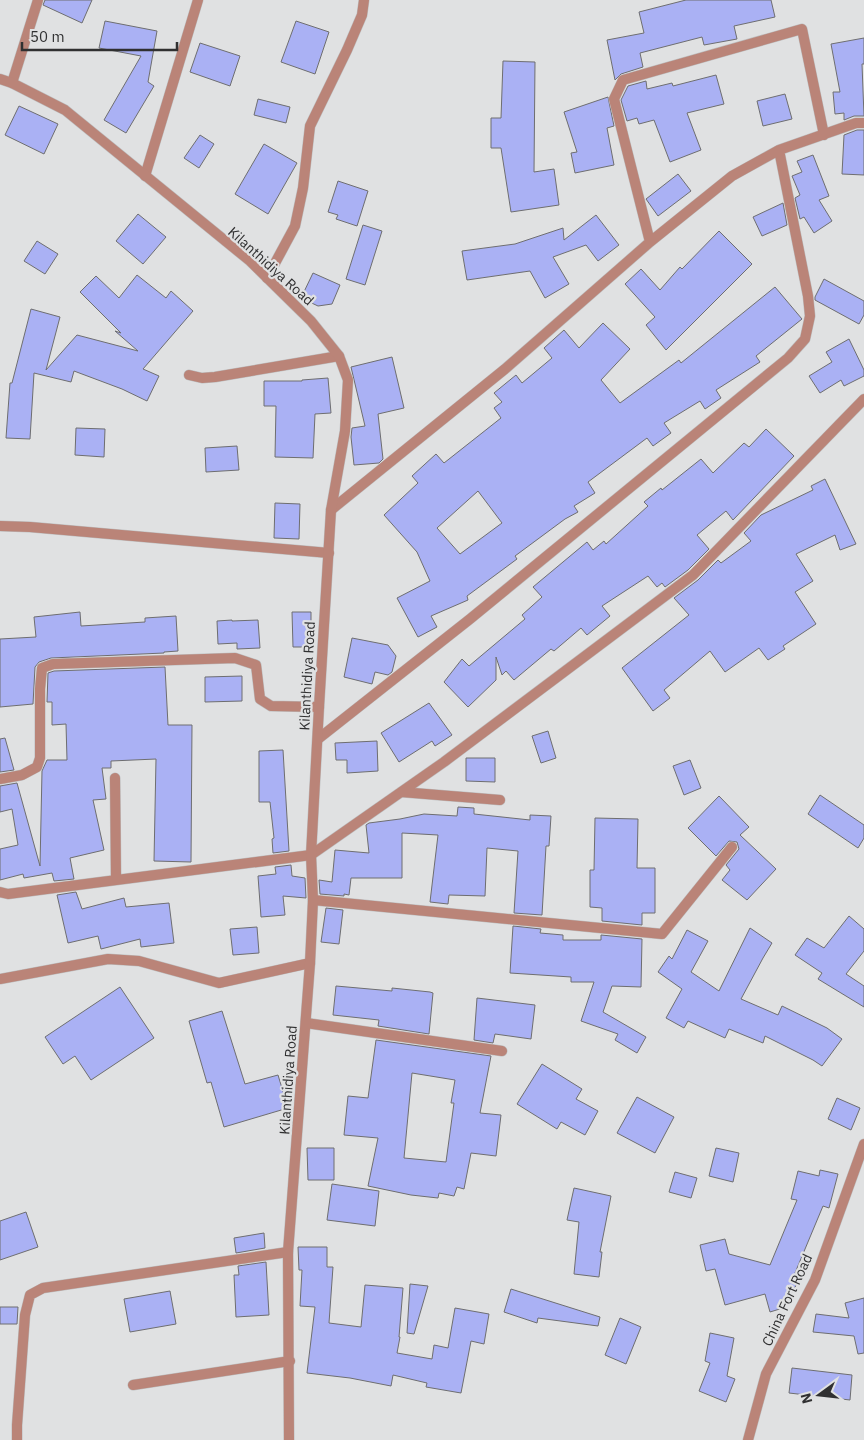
<svg xmlns="http://www.w3.org/2000/svg" width="864" height="1440" font-family="'IBM Plex Sans',sans-serif">
	<style>
		.building { fill: #aab1f4; stroke: #6e6e70; fill-rule: evenodd }
		.lines { fill: none; stroke-linecap: round; stroke-linejoin: round }
		.service-casing { stroke: #bdbebf; stroke-width: 11 }
		.minor-casing { stroke: #bdbebf; stroke-width: 11 }
		.tertiary-casing { stroke: #bdbebf; stroke-width: 11 }
		.service { stroke: #ba8478; stroke-width: 10 }
		.minor { stroke: #ba8478; stroke-width: 10 }
		.tertiary { stroke: #ba8478; stroke-width: 10 }
		.labels { text-anchor: middle; stroke-width: 4.5; stroke-linejoin: round; paint-order: stroke }
		.street-label { font-size: 14px; fill: #303031; stroke: #e0e1e2 }
	</style>
	<rect width="100%" height="100%" fill="#e0e1e2"/>
	<!-- building -->
	<path class="building" d="M45,0H92L82,23L43,5Z
		M686,0H771L775,17L734,26L737,39L704,45L702,37L640,53L643,67L621,74L615,80L607,40L644,33L639,12Z
		M105,21L157,31L148,82L154,86L126,133L104,120L141,56L99,48Z
		M296,21L329,32L315,74L281,62Z
		M864,38V64H862L864,116H854L844,120V113L835,114L833,92H840L831,44Z
		M200,43L240,56L230,86L190,72Z
		M503,61L535,62L534,172L554,169L559,205L511,212L501,148H491V118H501Z
		M716,75L724,104L687,113L701,150L670,162L654,120L639,124L637,118L627,121L621,100L628,86L646,81L647,89L672,83L673,86Z
		M785,94L792,119L763,126L757,101Z
		M608,97L614,126L607,128L614,165L575,173L571,153L577,152L564,112Z
		M258,99L290,107L286,123L254,115Z
		M19,106L58,124L44,154L5,135Z
		M857,130H864V175L842,174L844,135Z
		M200,135L214,144L199,168L184,158Z
		M264,144L297,163L268,214L235,194Z
		M813,155L829,196L819,200L832,221L814,233L804,217L800,219L795,198L800,195L792,176L802,172L797,161Z
		M678,174L691,191L658,216L646,199Z
		M338,181L368,191L357,226L336,219L338,215L328,212Z
		M783,203L787,225L762,236L753,217Z
		M138,214L166,237L143,264L116,241Z
		M596,215L619,245L598,261L586,245L553,257L569,284L545,298L530,271L467,280L462,251L515,244L563,228L564,240Z
		M363,225L382,231L365,285L346,279Z
		M719,231L752,264L666,350L646,325L655,317L625,284L641,269L660,290L680,267L682,269Z
		M37,241L58,254L45,274L24,261Z
		M313,273L340,285L332,304L318,306L301,298Z
		M137,275L166,298L171,291L193,311L143,369L159,376L147,401L122,389L74,371L71,382L34,373L30,439L6,438L10,383H12L31,309L60,317L46,370L77,335L138,351L115,331L121,333L80,292L96,276L119,298Z
		M824,279L864,301V315L859,324L815,300V297Z
		M775,287L802,319L756,356L760,362L716,390L721,398L705,409L700,401L664,423L671,433L653,446L647,438L588,482L595,493L574,506L578,512L565,519L515,556L517,559L467,596L468,600L431,616L437,627L418,637L397,598L430,581L417,552L384,515L418,483L412,476L436,454L444,463L501,418L494,408L502,402L494,393L516,375L522,383L552,358L544,348L564,330L579,348L603,323L630,349L601,380L620,403L679,360L681,363ZM478,491L502,523L460,554L437,528Z
		M849,339L864,370V376L844,386L841,380L820,393L809,376L832,362L826,352Z
		M392,357L404,408L378,414L383,459L379,463L354,465L351,437L352,428L365,426L351,367Z
		M328,378L331,413L315,414L313,458L275,457L276,406H264V381H302V380Z
		M76,428L105,429L104,457L75,455Z
		M766,429L794,456L733,520L726,511L697,535L709,549L688,570L665,587L662,583L657,587L648,576L602,606L610,616L587,635L581,628L554,651L551,649L514,680L506,671L502,675L496,657V680L468,707L444,682L462,659L469,666L525,619L522,615L542,597L533,587L587,542L593,550L604,541L606,544L648,506L644,502L661,488L662,490L701,459L713,473L744,443L749,447Z
		M237,446L239,470L206,472L205,448Z
		M825,479L856,544L840,550L835,535L796,554L813,581L795,592L816,624L783,646L785,649L768,660L759,648L725,672L710,651L664,690L670,698L653,711L622,668L689,615L674,598L698,580L718,560L721,563L751,541L744,533L761,515L813,490L811,486Z
		M275,503L300,504L299,539L274,538Z
		M80,612L81,626L145,622V618L176,616L178,651L164,652V653L51,658L39,662L35,667L33,704L0,707V639L36,637L34,617Z
		M292,612H311V647H293Z
		M232,620V621L258,620L260,648L237,649V643L218,644L217,621Z
		M352,638L388,645L396,656L392,672L388,675L375,672L372,684L344,677Z
		M165,667L168,725H192L191,862L154,861L156,759L111,761V768H102L106,799L93,800L104,850L70,858L74,879L54,881L52,873L24,878L23,874L0,880V849L18,845L12,809L0,812V786L17,783L40,866L42,771L47,760H67L66,724L52,725V702H47L48,673L54,671Z
		M242,676V701L205,702V677Z
		M429,703L452,735L435,746L432,741L399,762L381,733Z
		M548,731L556,758L541,763L532,736Z
		M5,738L14,770L0,772V739Z
		M377,741L378,771L347,773V760H336L335,743Z
		M283,750L289,851L273,853L272,839L274,838L270,802H259V751Z
		M466,758H495V782L466,781Z
		M690,760L701,788L684,795L673,766Z
		M820,795L864,825V838L858,848L808,814Z
		M719,796L749,827L740,835L776,869L747,900L722,880L730,870L726,865L739,849L737,842L729,841L716,856L688,828Z
		M458,807L474,808V814L530,820V815L551,816L549,846H546L542,915L514,913L518,851L487,848L485,896L449,895L448,904L430,902L438,835L402,833V878H351L349,895L344,894V896L320,894L319,880L332,882L335,850L369,853L366,825L369,823L400,819L424,814L457,816Z
		M595,818L638,819L637,868H655V913H642V925L602,921V908L590,907V870H594Z
		M291,865L292,876L305,878L306,898L283,896L285,915L261,917L258,876L276,874L275,867Z
		M76,892L82,909L124,898L126,907L169,903L174,943L141,947L140,939L101,949L98,936L68,943L57,895Z
		M326,908L343,910L339,944L321,942Z
		M849,916L864,929V951L846,974L864,986V1007L818,979L822,973L795,955L807,938L824,948Z
		M513,926L541,929L540,933L563,935V940H601V935L642,939L641,987L612,986L603,1012L646,1037L637,1053L615,1040L618,1034L581,1021L594,982H571V977L510,973Z
		M257,927L259,953L233,955L230,929Z
		M750,928L772,943L763,958L741,999L778,1015L782,1006L827,1028L842,1039L822,1066L813,1060L765,1036L763,1043L729,1029L725,1038L688,1021L684,1028L666,1018L682,989L658,972L669,956L672,959L687,930L708,941L691,972L719,991Z
		M336,986L392,991V988L430,992L433,993L429,1034L378,1026L379,1020L333,1015Z
		M120,987L154,1038L91,1080L75,1056L63,1064L45,1037Z
		M477,998L535,1005L531,1039L495,1034L493,1043L474,1040Z
		M222,1011L245,1084L278,1075L288,1108L224,1127L211,1082L207,1083L189,1021Z
		M376,1040L491,1056L480,1113L501,1115L496,1156L471,1153L464,1189L457,1187L454,1196L439,1193L438,1198L411,1195L368,1186L378,1138L344,1135L348,1096L368,1098ZM412,1073L455,1080L451,1103H454L446,1162L404,1158Z
		M542,1064L582,1089L576,1099L598,1111L585,1135L561,1122L557,1129L517,1104Z
		M637,1097L674,1117L655,1153L617,1133Z
		M837,1098L860,1108L851,1130L828,1119Z
		M307,1148H334V1180H308Z
		M716,1148L739,1153L733,1182L709,1176Z
		M820,1170L838,1174L829,1208L823,1206L795,1273L802,1275L783,1308L770,1312L765,1294L725,1305L715,1269L706,1271L700,1245L725,1239L729,1254L770,1265L797,1200L791,1199L798,1171L819,1176Z
		M675,1172L697,1178L691,1198L669,1192Z
		M332,1184L379,1191L375,1226L327,1220Z
		M574,1188L611,1196L600,1252H602L599,1277L574,1274L579,1222L567,1220Z
		M26,1212L38,1247L0,1260V1221Z
		M264,1233L265,1248L236,1253L234,1238Z
		M298,1247H327V1267H333L329,1323L361,1327L365,1285L403,1288L399,1337H400L397,1353L432,1359L434,1345L448,1348L455,1308L489,1314L484,1344L471,1341L461,1393L426,1387L427,1383L393,1375L391,1386L350,1378L307,1373L315,1307L300,1306L302,1270H299Z
		M266,1262L269,1315L236,1317L234,1275H239L238,1266Z
		M410,1284L428,1286L414,1334L407,1333Z
		M511,1289L600,1317L598,1326L538,1318L537,1323L504,1312Z
		M170,1291L176,1324L130,1332L124,1299Z
		M864,1298V1353L858,1354L854,1336L813,1332L816,1314L849,1318L845,1303Z
		M0,1307H18L17,1324H0Z
		M620,1318L641,1327L626,1364L605,1355Z
		M710,1333L734,1338L727,1376L735,1379L726,1402L699,1391L710,1363L705,1361Z
		M792,1368L852,1375L850,1400L789,1393Z"/>
	<g class="lines">
		<!-- service casing -->
		<g class="service-casing">
			<path id="service" d="M267,278L295,226L303,188L310,126L347,50L362,15L364,0
				M0,526L30,527L329,553"/>
		</g>
		<!-- minor casing -->
		<g class="minor-casing">
			<path id="minor" d="M12,83L38,0
				M145,176L198,0
				M650,242L614,99L623,80L802,29L824,135
				M189,375L202,378L215,377L339,356
				M331,510L505,369L650,242L732,176L779,150L856,123H864
				M318,739L470,619L788,358L805,339L810,316L808,296L779,150
				M115,778L116,879
				M0,779L22,775L37,767L40,758V689L42,668L53,664L235,658L256,665L260,699L271,706L319,707
				M401,792L500,800
				M0,892L8,894L311,855L444,762L693,575L864,399
				M313,900L662,934L732,847
				M0,979L108,959L139,961L219,983L310,963
				M306,1023L502,1051
				M133,1385L290,1361
				M17,1440V1425L25,1315L30,1295L43,1288L288,1252"/>
		</g>
		<!-- tertiary casing -->
		<g class="tertiary-casing">
			<path id="tertiary" d="M0,79L12,83L65,110L250,261L311,321L339,356L348,380L345,431L331,510L319,707L311,855L313,900L310,963L288,1252L289,1440
				M748,1440L766,1374L815,1280L864,1144"/>
		</g>
		<!-- service -->
		<use href="#service" class="service"/>
		<!-- minor -->
		<use href="#minor" class="minor"/>
		<!-- tertiary -->
		<use href="#tertiary" class="tertiary"/>
	</g>
	<g class="labels">
		<!-- street labels -->
		<g class="street-label">
			<text transform="translate(271 266) rotate(42)" y="5">Kilanthidiya Road</text>
			<text transform="translate(307 676) rotate(-87)" y="5">Kilanthidiya Road</text>
			<text transform="translate(288 1080) rotate(-86)" y="5">Kilanthidiya Road</text>
			<text transform="translate(787 1300) rotate(-65)" y="5">China Fort Road</text>
		</g>
	</g>
	<!-- north arrow -->
	<g transform="translate(819 1395) rotate(255)" stroke="#e0e1e2" stroke-width="4" paint-order="stroke">
	<path d="M0-4L9 19L0 12L-9 19Z" fill="#303031"/>
	<text y="-8" font-size="14" font-weight="bold" text-anchor="middle" fill="#303031">N</text>
	</g>
	<!-- scale -->
	<path d="M22 42v8h155v-8" fill="none" stroke="#303031" stroke-width="2.5"/>
	<text x="30" y="42" font-size="15" fill="#303031" stroke="#e0e1e2" stroke-width="4" paint-order="stroke">50 m</text>
</svg>
